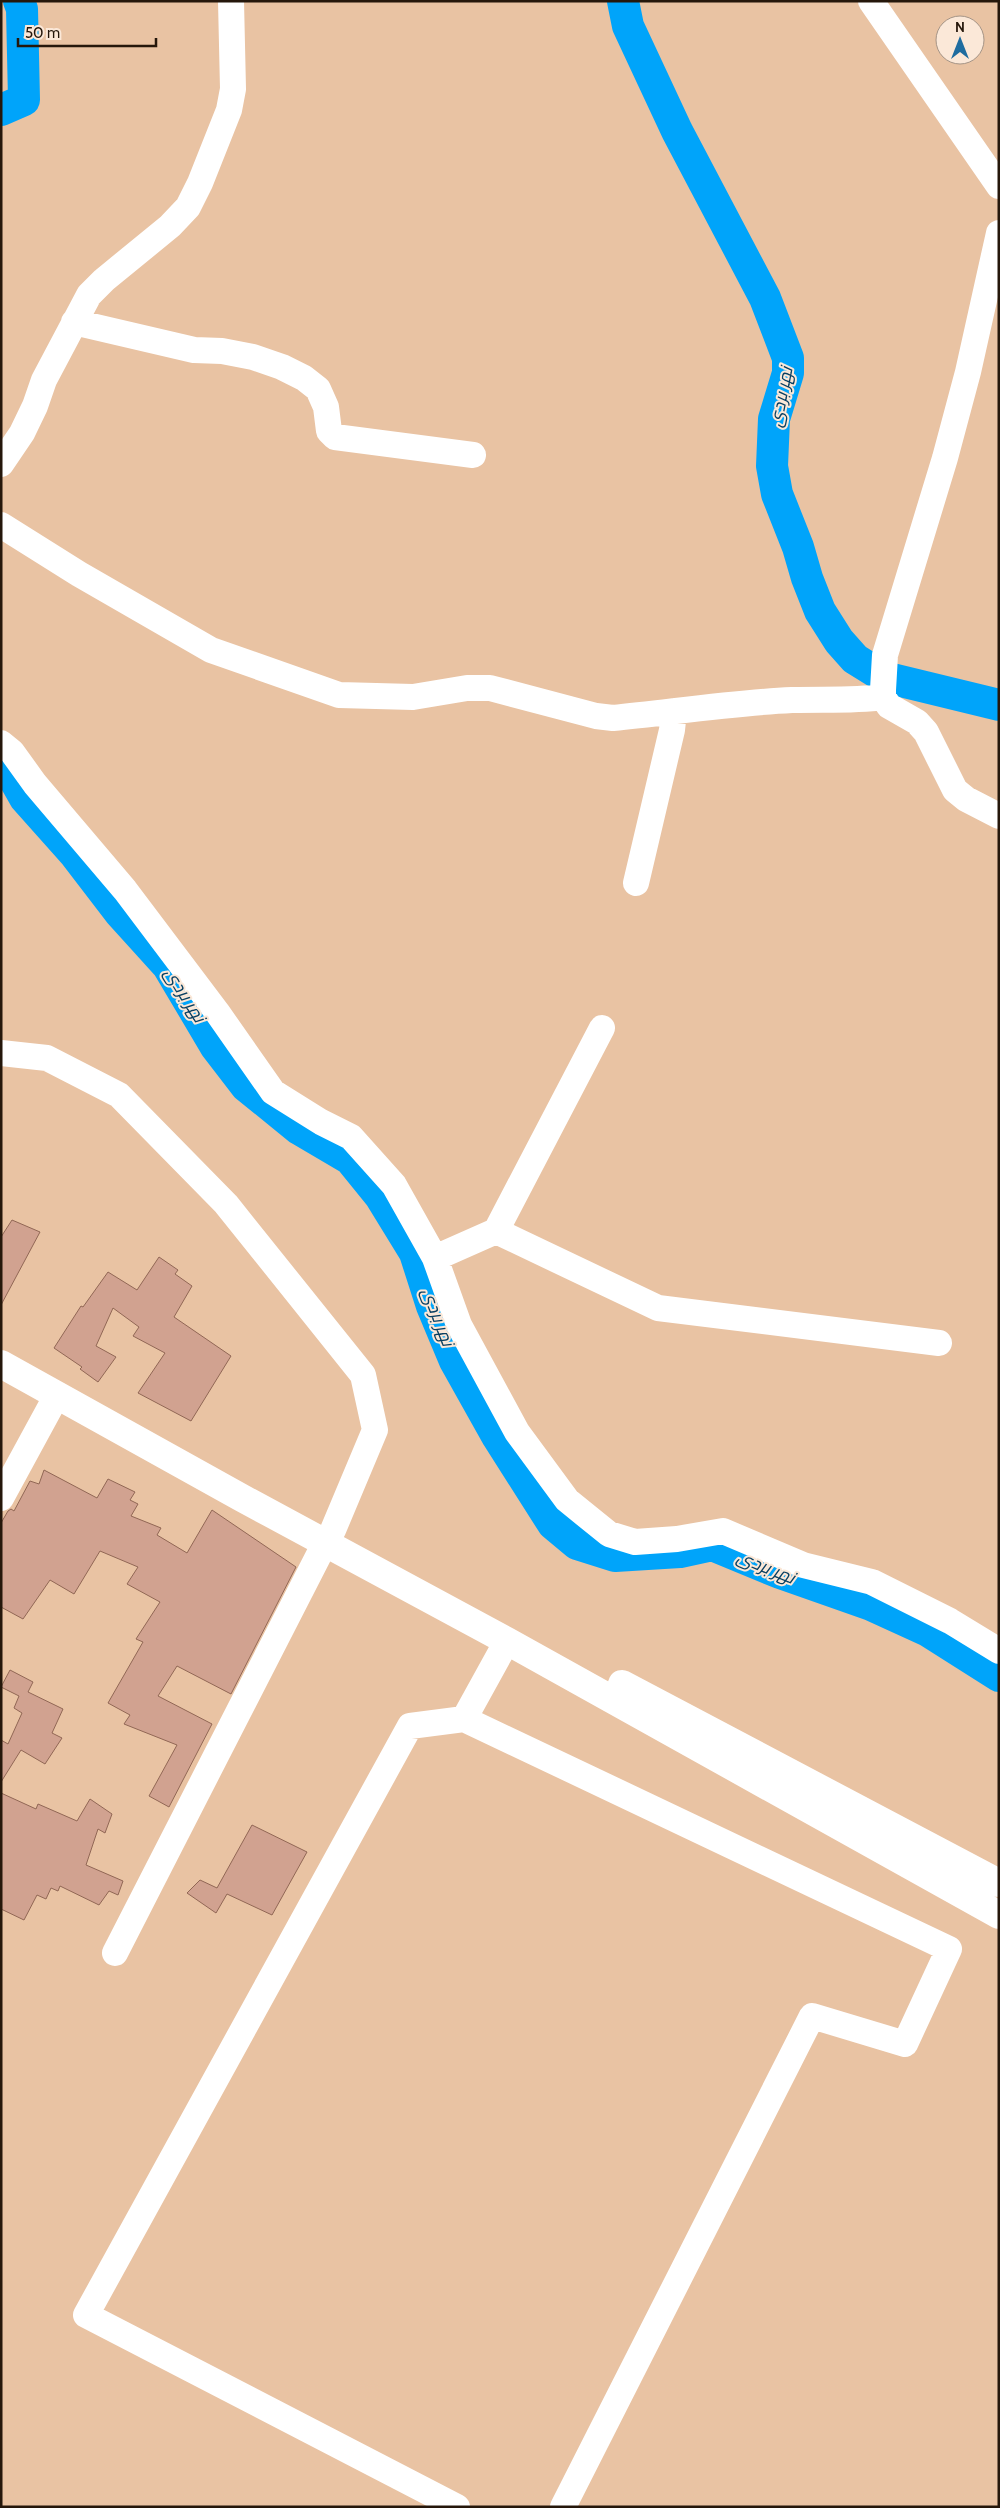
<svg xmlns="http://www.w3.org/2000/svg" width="1000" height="2508" font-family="Cabin,Cairo,sans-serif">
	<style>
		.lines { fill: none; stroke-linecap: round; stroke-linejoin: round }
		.river { stroke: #00a4fa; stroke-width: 32 }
		.building { fill: #d1a290; stroke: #916755 }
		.minor { stroke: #fff; stroke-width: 26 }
		.major { stroke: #fff; stroke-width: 28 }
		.labels { text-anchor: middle; stroke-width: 4; stroke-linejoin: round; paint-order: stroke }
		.water-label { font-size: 18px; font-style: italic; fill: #093f61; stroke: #fbe8d8 }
	</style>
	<rect width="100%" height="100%" fill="#e9c3a3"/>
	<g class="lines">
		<!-- river -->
		<path class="river" d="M623,1L628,26L677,131L765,298L788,358V373L774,419L772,466L777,494L798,547L807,578L820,611L839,641L855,659L884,677L999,705
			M1,110L24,100L22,9L19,1
			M1,756L25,798L74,853L120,913L168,966L216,1047L246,1086L299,1129L350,1159L380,1196L415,1253L432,1306L455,1361L497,1436L553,1524L577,1544L615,1556L680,1552L712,1545L780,1573L871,1605L928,1631L999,1676"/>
	</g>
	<!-- building -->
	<path class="building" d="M12,1220L40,1232L1,1305V1237Z
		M159,1257L178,1270L175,1274L192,1286L174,1317L231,1356L191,1421L138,1393L165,1353L133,1336L139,1327L113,1308L96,1346L116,1357L98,1382L80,1369L82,1367L54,1348L81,1306L83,1307L108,1272L137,1290Z
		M44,1470L97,1498L108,1479L135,1492L130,1500L138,1504L131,1516L161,1528L157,1535L187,1553L212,1510L296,1567L231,1694L177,1666L158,1696L212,1724L169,1807L149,1796L177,1745L124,1724L130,1715L108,1703L143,1642L136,1639L160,1602L127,1584L138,1567L100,1551L74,1594L50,1580L23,1619L1,1607V1523L8,1511L11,1509L14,1511L30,1481L39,1484Z
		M10,1670L33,1682L28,1692L63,1709L52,1733L62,1738L45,1764L21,1750L1,1782V1740L8,1744L22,1713L14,1708L19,1696L1,1687Z
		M1,1793L36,1809L38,1804L77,1821L90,1799L112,1814L105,1833L98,1829L86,1865L123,1881L118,1895L109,1891L99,1905L60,1886L58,1891L51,1888L46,1899L37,1895L24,1920L1,1909Z
		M252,1825L307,1852L272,1915L227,1894L216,1913L187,1893L200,1880L217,1888Z"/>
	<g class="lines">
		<!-- minor -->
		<path class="minor" d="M871,1L999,186
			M999,233L968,372L945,458L885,655L883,690V697L889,706L917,722L926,732L955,790L966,799L999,816
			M74,322L194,350L222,351L253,357L282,367L304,378L318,389L326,407L329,431L335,437L473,455
			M1,464L22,433L35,406L44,380L89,295L104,280L170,226L188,207L200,183L229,110L233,89L231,1
			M1,525L79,574L211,650L339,695L413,697L467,688H490L596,716L613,718C673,712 732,703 792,700C823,699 853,701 883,697
			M1,743L12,752L35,784L125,890L217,1012L273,1092L321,1122L351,1137L394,1185L435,1258L459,1325L517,1432L567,1500L609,1534L635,1542L677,1539L723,1531L803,1565L872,1582L950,1621L999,1651
			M636,883L672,730L674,711
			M1,1053L47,1058L119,1095L226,1204L363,1375L375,1430L333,1530
			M496,1231L602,1028
			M435,1258L496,1231L658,1308L939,1343
			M1,1498L57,1395
			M464,1719L507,1641
			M115,1953L325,1543
			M457,2507L86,2315L410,1726L464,1719L949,1949L905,2044L812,2016L563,2507"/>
		<!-- major -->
		<path class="major" d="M1,1364L242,1498L507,1641L999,1915
			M622,1684L999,1883"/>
	</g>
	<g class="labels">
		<!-- water labels -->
		<g class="water-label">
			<text transform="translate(781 397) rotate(-79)" y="6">نهر بردى</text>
			<text transform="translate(185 995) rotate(58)" y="6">نهر بردى</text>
			<text transform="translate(438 1317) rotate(69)" y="6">نهر بردى</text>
			<text transform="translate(766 1567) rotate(22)" y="6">نهر بردى</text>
		</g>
	</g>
	<!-- border -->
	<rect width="1000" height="2508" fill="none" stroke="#25170b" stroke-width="5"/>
	<!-- north arrow -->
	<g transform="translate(960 40)"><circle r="24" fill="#fbe8d8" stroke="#a59486"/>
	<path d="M0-4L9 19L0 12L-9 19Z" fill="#1f6c9f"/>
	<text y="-8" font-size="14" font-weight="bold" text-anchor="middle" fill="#25170b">N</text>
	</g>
	<!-- scale -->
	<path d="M18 38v8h138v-8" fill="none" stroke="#25170b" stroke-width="2.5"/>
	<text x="25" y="38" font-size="15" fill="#25170b" stroke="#fbe8d8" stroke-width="4" paint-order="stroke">50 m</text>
</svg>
